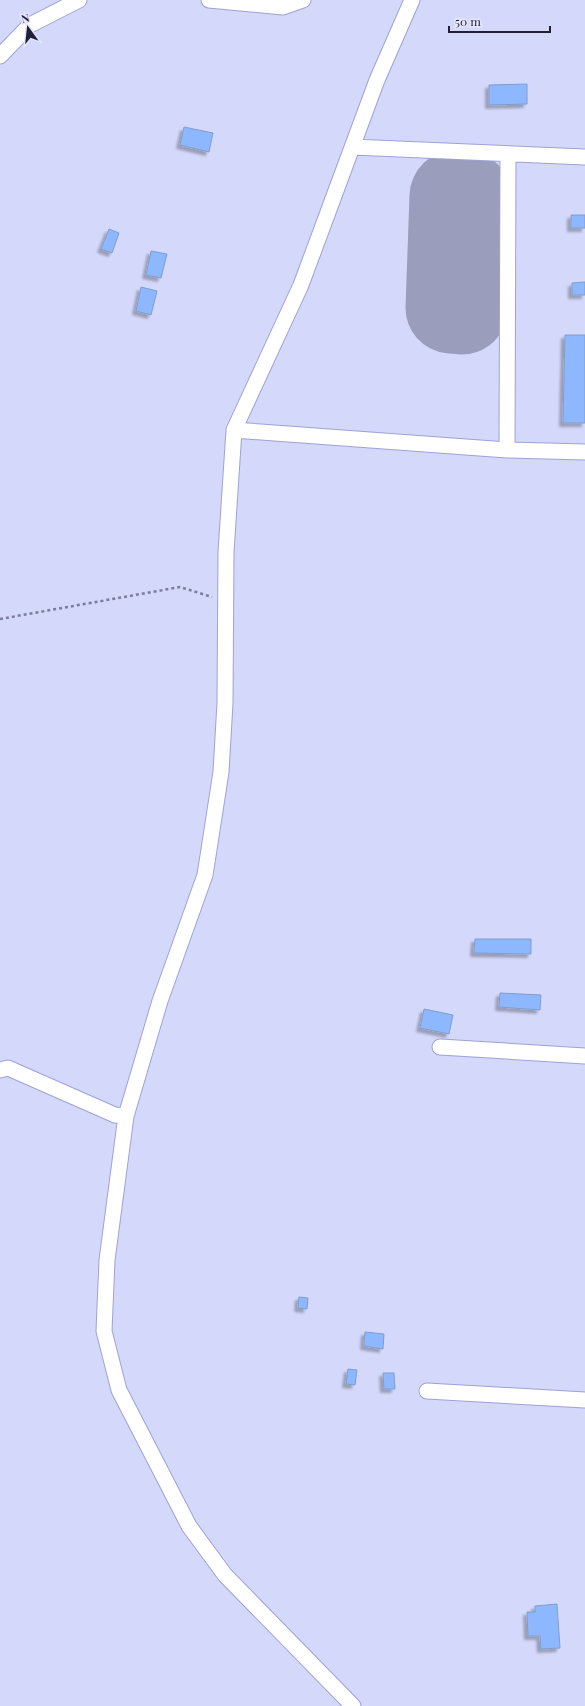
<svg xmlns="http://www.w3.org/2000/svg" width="585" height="1706" font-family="'Playfair Display',serif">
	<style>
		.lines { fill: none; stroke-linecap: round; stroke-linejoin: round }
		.runway { stroke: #9a9ebc; stroke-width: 91 }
		.building { fill: #8db7fe; stroke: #809dcc; filter: url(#shadow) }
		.street-casing { stroke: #9da2d7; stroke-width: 17 }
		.path { stroke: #7b7d99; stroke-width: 2.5; stroke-dasharray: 3 3; stroke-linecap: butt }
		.street { stroke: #fff; stroke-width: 15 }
	</style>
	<defs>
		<filter id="shadow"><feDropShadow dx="-3.5" dy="3.5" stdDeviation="1" flood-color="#0004"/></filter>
	</defs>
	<rect width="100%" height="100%" fill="#d4d8fa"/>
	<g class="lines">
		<!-- runway -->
		<path class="runway" d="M455,196H465L462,309L451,308Z"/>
	</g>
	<!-- building -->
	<path class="building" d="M527,84V104L489,105V85Z
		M184,127L213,133L209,152L180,145Z
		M571,215H585V228H571Z
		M109,229L119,233L112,253L101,249Z
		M151,251L167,254L161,278L146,275Z
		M585,282V295H572V283Z
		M141,287L157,291L151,315L136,311Z
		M565,335H585V423H563Z
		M475,939H531V954L474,953Z
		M500,993L541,995L540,1010L499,1007Z
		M424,1009L453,1015L449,1034L420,1028Z
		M299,1297L308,1298L307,1309L298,1308Z
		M365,1332L384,1334L383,1349L364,1346Z
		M348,1369L357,1370L355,1385L346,1384Z
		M383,1373H394L395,1389H384Z
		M557,1604L560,1648L541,1649L540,1636H528L527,1612H535V1606Z"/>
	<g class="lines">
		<!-- street casing -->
		<g class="street-casing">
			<path id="street" d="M209,0L283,7L303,0
				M0,56L30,25L79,0
				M352,147L585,157
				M508,154L507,450L585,452
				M234,430L507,450
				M440,1047L585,1056
				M0,1070L8,1068L115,1115L126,1116
				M427,1391L585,1400
				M353,1706L225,1575L189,1526L119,1390L104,1331L107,1260L126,1116L160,1001L205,875L221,772L225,703L226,552L234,430L301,285L377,80L412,0"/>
		</g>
		<!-- path -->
		<path class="path" d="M0,619L180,587L212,597"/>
		<!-- street -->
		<use href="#street" class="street"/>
	</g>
	<!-- north arrow -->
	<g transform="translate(28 28) rotate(345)" stroke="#e3e6fd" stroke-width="3" paint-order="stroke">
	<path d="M0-3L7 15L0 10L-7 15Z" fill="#1f2035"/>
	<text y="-6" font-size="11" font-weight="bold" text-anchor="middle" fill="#1f2035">N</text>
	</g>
	<!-- scale -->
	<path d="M449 26v6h101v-6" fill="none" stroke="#1f2035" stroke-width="2"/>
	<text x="455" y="26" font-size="12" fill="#1f2035" stroke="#e3e6fd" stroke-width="3" paint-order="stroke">50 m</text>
</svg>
